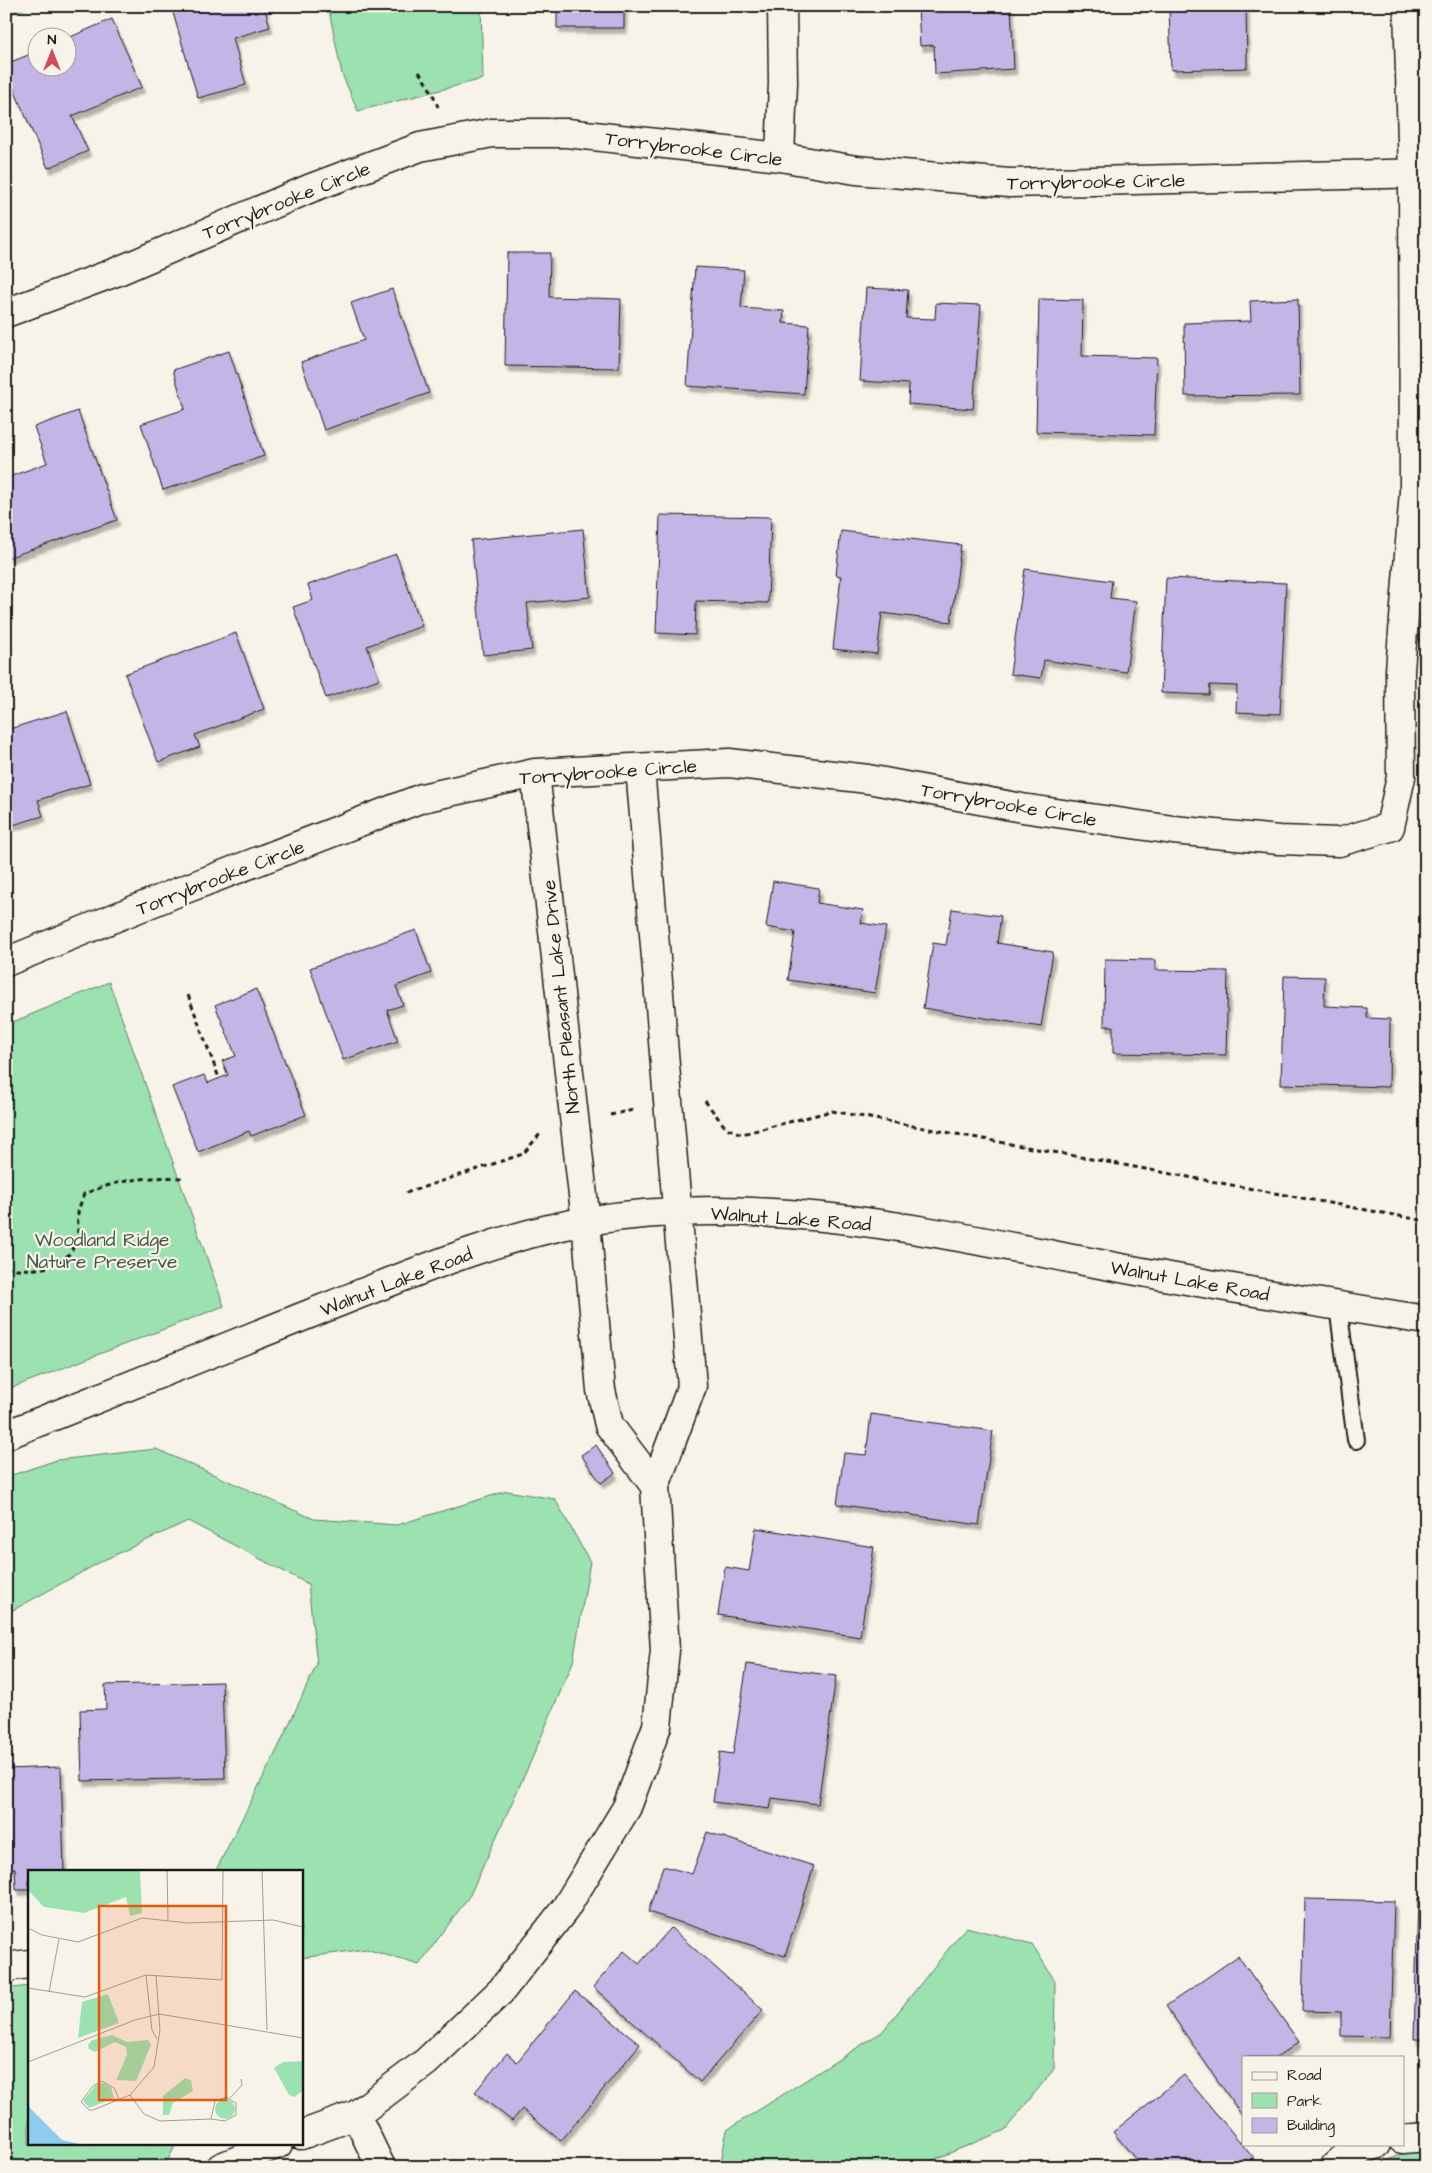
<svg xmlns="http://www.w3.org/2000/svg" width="1432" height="2173" font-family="'Architects Daughter',sans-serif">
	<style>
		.green { fill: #9be2b0; stroke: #5c7f66 }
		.building { fill: #c3b6e7; stroke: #1c1c1c; filter: url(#shadow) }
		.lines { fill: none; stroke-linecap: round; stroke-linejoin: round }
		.service-casing { stroke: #1c1c1c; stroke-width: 20 }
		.minor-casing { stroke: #1c1c1c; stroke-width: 31 }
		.path { stroke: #1c1c1c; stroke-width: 3; stroke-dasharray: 5 4; stroke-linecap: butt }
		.service { stroke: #f7f3e8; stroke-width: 16 }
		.minor { stroke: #f7f3e8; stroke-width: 28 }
		.labels { text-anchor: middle; stroke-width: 4.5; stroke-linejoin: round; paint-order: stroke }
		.street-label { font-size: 19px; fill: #1c1c1c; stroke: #f7f3e8 }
		.park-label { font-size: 19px; fill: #425748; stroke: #f7f3e8 }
		.inset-road { fill: none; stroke: #9f9d96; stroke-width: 1 }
		.view { fill: #e8590c; fill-opacity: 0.15; stroke: #e8590c; stroke-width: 2.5 }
		.inset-edge { fill: none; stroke: #1c1c1c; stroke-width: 2.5 }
	</style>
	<defs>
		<filter id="shadow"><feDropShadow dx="3" dy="5.5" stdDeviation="1" flood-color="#0004"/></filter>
	</defs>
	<rect width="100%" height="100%" fill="#f7f3e8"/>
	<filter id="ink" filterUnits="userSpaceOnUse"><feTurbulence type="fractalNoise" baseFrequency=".02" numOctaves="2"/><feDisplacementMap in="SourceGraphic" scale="10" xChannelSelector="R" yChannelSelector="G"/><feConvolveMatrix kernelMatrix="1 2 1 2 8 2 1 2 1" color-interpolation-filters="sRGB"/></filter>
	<g filter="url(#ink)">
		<!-- green -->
		<path class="green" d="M6,6H31L6,16Z
			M328,6H481L483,79L358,111L342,74Z
			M109,982L224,1306L6,1390V1025Z
			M156,1449L314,1519L397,1525L507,1491L555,1499L590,1562L573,1662L530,1763L470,1895L419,1965L366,1949L301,1958V1872H215L278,1748L317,1664L308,1584L188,1521L104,1560L6,1614V1477L57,1460Z
			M966,1927L1032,1944L1055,1981L1054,2069L1005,2130L916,2167H720L727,2130L882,2032Z
			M29,1986V2144H176L169,2158L159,2167H6V1989Z
			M1407,2152L1426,2153V2167H1373Z"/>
		<!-- building -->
		<path class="building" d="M171,6H264L270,27L233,38L246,85L198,98Z
			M557,6H624V28H557Z
			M918,6H1011L1014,69L935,74L934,45L920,46Z
			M1169,6H1246L1247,68L1171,70Z
			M112,19L142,87L72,116L88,151L48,168L6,71V64L38,51V68H68V38Z
			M507,253H550L549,297L621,299L619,368L505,366Z
			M695,267L744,270L741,308L784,311L783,323L809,325L804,394L687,386Z
			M866,288L908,290L906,318L935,319L936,303L981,305L973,409L908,404L909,384L860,381Z
			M392,289L429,393L324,430L301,362L364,340L351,303Z
			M1039,299L1083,300L1082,356L1157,358L1154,435L1036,432Z
			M1298,299L1300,395L1185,396L1184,323L1251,321L1250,301Z
			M229,351L264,456L163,490L141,424L185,409L173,370Z
			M78,411L117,520L7,558L6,478L47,463L34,427Z
			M660,515L771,517L768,603L696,601L695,635L656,633Z
			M583,529L590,597L527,603L532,650L483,655L471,540Z
			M841,531L961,545L951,622L882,613L877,654L833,649L841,576L836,575Z
			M396,554L422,626L367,646L379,679L326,698L293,607L313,600L308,585Z
			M1025,569L1112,581L1110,598L1136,601L1126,672L1044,660L1041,678L1010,674Z
			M1166,578L1286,583L1280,714L1236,712L1237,686L1210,685L1209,695L1161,693Z
			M236,633L264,709L195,735L200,747L158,762L125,674Z
			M67,711L90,784L38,800L43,816L6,827V730Z
			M773,881L819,888L817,903L863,910L861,923L886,927L875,993L788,980L795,932L766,927Z
			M952,909L1001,916L997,943L1053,952L1041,1027L923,1008L933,943L946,945Z
			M416,930L431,973L396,986L403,1005L387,1010L398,1041L343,1060L310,968Z
			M1105,959L1155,960V970L1228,971L1226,1055L1113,1053V1026H1104Z
			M1284,976L1325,977L1324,1006L1367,1008V1018L1390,1019L1389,1087L1281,1084Z
			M256,989L306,1115L251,1136L249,1131L198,1152L172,1087L204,1075L208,1083L228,1075L222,1061L236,1056L215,1005Z
			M871,1414L993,1431L979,1525L837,1504L844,1453L866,1455Z
			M596,1445L615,1473L601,1483L581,1455Z
			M756,1528L874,1547L860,1637L718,1615L725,1567L749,1571Z
			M747,1664L836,1676L818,1804L772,1798L770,1809L713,1802L720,1752L733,1754Z
			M222,1682L225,1778L82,1781L80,1710L106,1709L105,1685Z
			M61,1767L64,1872H29V1890H16L15,1868H6V1769Z
			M707,1832L814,1866L785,1956L648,1912L663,1866L692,1874Z
			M1418,1898L1426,1899V2039H1414Z
			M1305,1899L1394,1901L1390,2037L1341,2036V2012L1302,2011Z
			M671,1928L763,2010L700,2082L593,1987L624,1951L639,1964Z
			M1238,1956L1299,2042L1278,2057H1243V2117L1166,2006Z
			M575,1991L640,2044L561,2141L522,2109L512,2121L475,2092L507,2053L517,2062Z
			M1184,2075L1255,2160L1247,2167H1142L1113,2132Z
			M543,2160L560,2167H540Z"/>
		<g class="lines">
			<!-- service casing -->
			<g class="service-casing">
				<path id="service" d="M1338,1307L1356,1440"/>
			</g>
			<!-- minor casing -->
			<g class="minor-casing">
				<path id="minor" d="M780,157L783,83L782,6
					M6,313L116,272L311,188L420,147L492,133H567L780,157L856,170L1009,183L1426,173
					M535,773L586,1222L601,1390L609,1425L655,1486
					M6,962L183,890L422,798L535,773L729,763L868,779L1022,808L1173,830L1279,840L1339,842L1390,827L1401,777L1400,670L1414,491L1413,174L1408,6
					M6,1435C111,1393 216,1351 322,1309C408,1275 495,1237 587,1221C755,1193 920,1229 1084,1261C1198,1283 1312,1302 1426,1320
					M6,1967L29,1964
					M356,2115L381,2167
					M301,2135L356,2115L426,2062L501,1991L565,1909L627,1807L657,1726L665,1650L655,1486L692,1386L640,768
					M1403,2139L1426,2137
					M221,2167L278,2144
					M1334,2167L1344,2158L1377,2144"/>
			</g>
			<!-- path -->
			<path class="path" d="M419,72L432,92L438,107
				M188,995L219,1078
				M705,1101L726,1128L742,1134L832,1111L1426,1221
				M610,1115L633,1110
				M406,1193L523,1154L540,1134
				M6,1268C35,1271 68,1272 77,1237C79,1229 77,1221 78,1213C79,1207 82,1200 84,1194C117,1180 148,1176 184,1178"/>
			<!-- service -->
			<use href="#service" class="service"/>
			<!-- minor -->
			<use href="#minor" class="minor"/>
		</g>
	</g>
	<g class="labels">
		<!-- street labels -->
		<g class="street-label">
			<text transform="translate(694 148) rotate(7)" y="7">Torrybrooke Circle</text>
			<text transform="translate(1096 181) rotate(-1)" y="7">Torrybrooke Circle</text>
			<text transform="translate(286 200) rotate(-22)" y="7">Torrybrooke Circle</text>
			<text transform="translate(608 771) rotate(-4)" y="7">Torrybrooke Circle</text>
			<text transform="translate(1009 804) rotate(10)" y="7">Torrybrooke Circle</text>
			<text transform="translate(220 877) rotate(-21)" y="7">Torrybrooke Circle</text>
			<text transform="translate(560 997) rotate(-96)" y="7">North Pleasant Lake Drive</text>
			<text transform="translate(791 1218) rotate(4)" y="7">Walnut Lake Road</text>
			<text transform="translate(1190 1280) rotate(10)" y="7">Walnut Lake Road</text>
			<text transform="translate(396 1281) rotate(-21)" y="7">Walnut Lake Road</text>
		</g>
		<!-- park labels -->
		<g class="park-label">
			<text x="102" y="1246">Woodland Ridge<tspan x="102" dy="22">Nature Preserve</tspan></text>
		</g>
	</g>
	<!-- overview -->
	<g transform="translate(28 1870)">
		<rect width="275" height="275" fill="#f7f3e8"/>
		<path d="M0,0H112L114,43L102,46L98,27L56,43L16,37L0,20ZM80,124L91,153L50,168L54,132ZM84,165L99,172L120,170L123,175L108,211L88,210L99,185L98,177L87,172L67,182L61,179L60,175L64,170ZM275,191V221L266,227L261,225L246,198L255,192ZM157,208L163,210L165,221L145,233L141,245H135V226ZM76,213L83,217L86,228L61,238L55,231L68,215ZM187 239a10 10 0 1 1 20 0a10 10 0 1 1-20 0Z" fill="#9be2b0"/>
		<path d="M0,236L34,270L56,275H0Z" fill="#8dccee"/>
		<path class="inset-road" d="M139,0L140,50M234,0L239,160M0,58L14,65L50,72L114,48L160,53L245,50L275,57M118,105L124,160L129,169M0,118L57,127L118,105L194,110L195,0M21,122L31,69M0,192L107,150L131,144L275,168M102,225L116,244L132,251L183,249M198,227L208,233V245L197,251L183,249L187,231ZM202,228L214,215L213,209M91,229L86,218L74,211L65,216L53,232L61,240H65L102,225L126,197L132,160L128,105"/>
		<path class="view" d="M71,36H198V230H71Z"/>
		<rect width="275" height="275" class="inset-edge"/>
	</g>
	<!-- margin -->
	<rect width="1432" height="2173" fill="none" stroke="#f7f3e8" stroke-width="25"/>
	<rect x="12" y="12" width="1407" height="2148" fill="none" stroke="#1c1c1c" stroke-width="2" filter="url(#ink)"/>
	<!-- legend -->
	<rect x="1242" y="2056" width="162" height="90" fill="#f7f3e8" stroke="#9f9d96"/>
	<rect x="1252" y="2072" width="25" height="8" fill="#f7f3e8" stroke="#9f9d96"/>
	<text x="1287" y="2080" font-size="15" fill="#1c1c1c">Road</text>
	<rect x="1252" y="2093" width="25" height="15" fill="#9be2b0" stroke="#9f9d96"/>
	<text x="1287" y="2106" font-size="15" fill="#1c1c1c">Park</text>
	<rect x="1252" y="2118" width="25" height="15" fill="#c3b6e7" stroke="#9f9d96"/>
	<text x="1287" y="2130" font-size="15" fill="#1c1c1c">Building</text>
	<!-- north arrow -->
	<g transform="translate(52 52)"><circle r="24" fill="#f7f3e8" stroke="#9f9d96"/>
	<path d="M0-4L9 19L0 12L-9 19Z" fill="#d1495b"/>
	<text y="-8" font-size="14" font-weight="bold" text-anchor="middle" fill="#1c1c1c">N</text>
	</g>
</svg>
